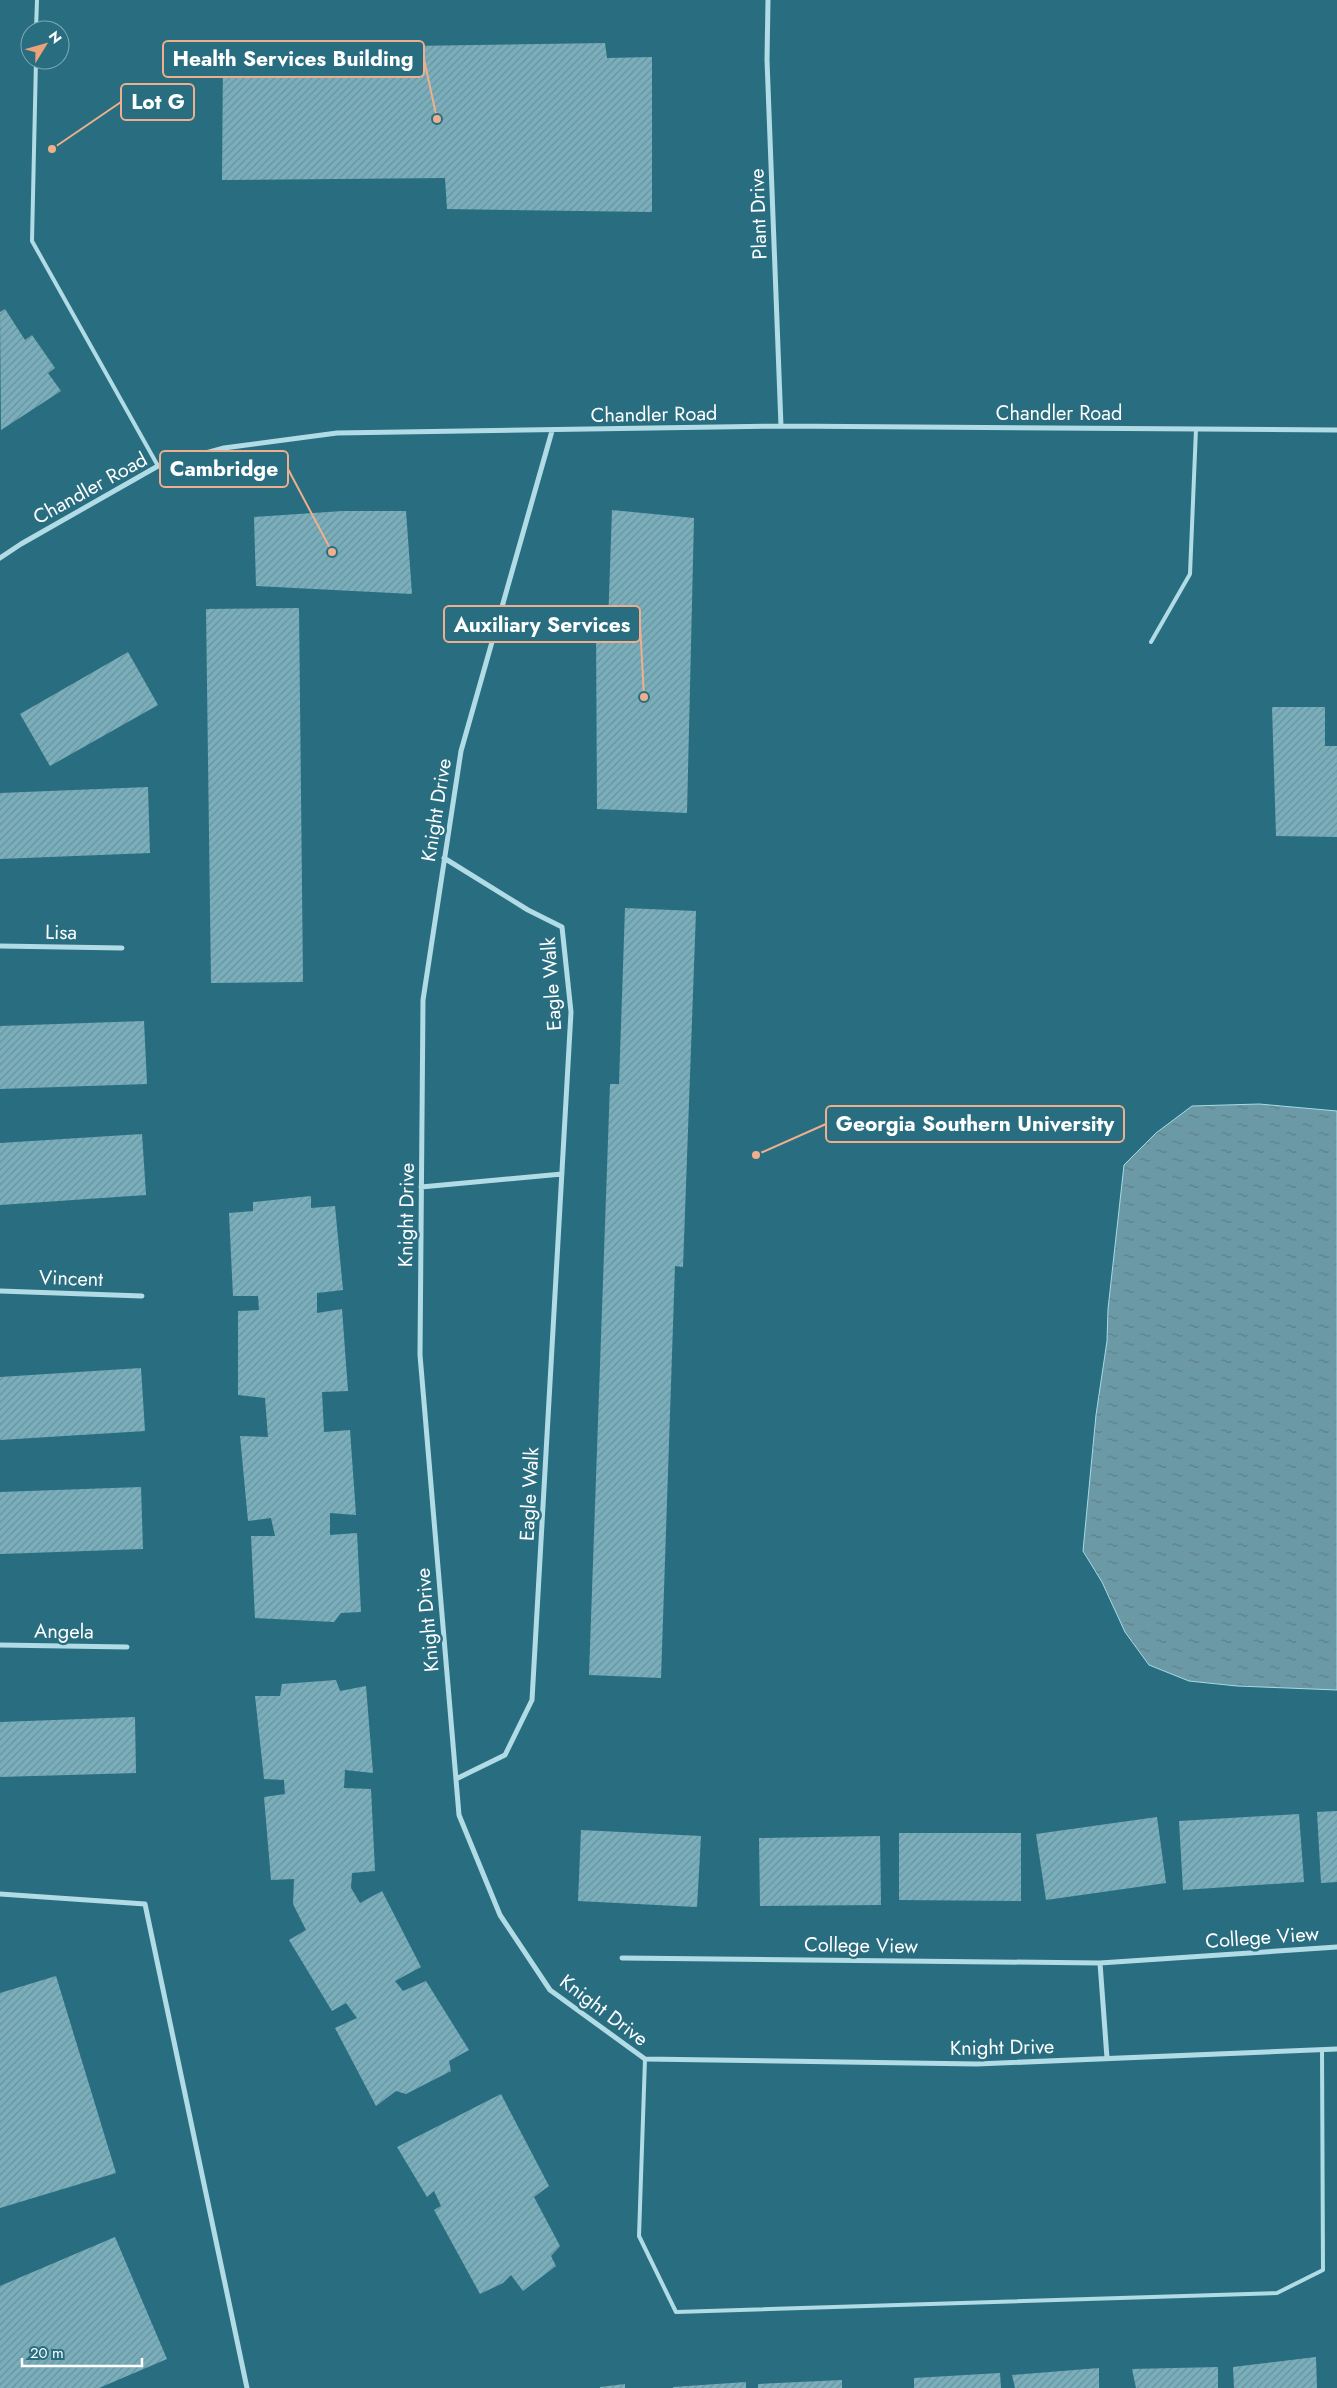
<svg xmlns="http://www.w3.org/2000/svg" width="1337" height="2388" font-family="Jost,sans-serif">
	<style>
		.water { fill: url(#water-ripples); stroke: #a6dae6 }
		.building { fill: url(#building-hatch) }
		.lines { fill: none; stroke-linecap: round; stroke-linejoin: round }
		.service { stroke: #b1dbe5; stroke-width: 4 }
		.minor { stroke: #b1dbe5; stroke-width: 5 }
		.labels { text-anchor: middle; stroke-width: 5; stroke-linejoin: round; paint-order: stroke }
		.street-label { font-size: 20px; fill: #fff; stroke: #296e80 }
		.leader { fill: none; stroke: #efaf8c; stroke-width: 2 }
		.callout-dot { fill: #efaf8c; stroke: #296e80; stroke-width: 2 }
		.callout { fill: #296e80; stroke: #efaf8c; stroke-width: 2 }
		.callout-label { font-size: 21px; text-anchor: middle; font-weight: bold; fill: #fff }
	</style>
	<defs>
		<pattern id="water-ripples" width="26" height="14" patternUnits="userSpaceOnUse" patternTransform="scale(1.25)"><rect width="26" height="14" fill="#6b9aa6"/><path d="M2 4q2-2 4 0t4 0M15 11q2-2 4 0t4 0" fill="none" stroke="#607f86"/></pattern>
		<pattern id="building-hatch" width="6" height="6" patternUnits="userSpaceOnUse" patternTransform="scale(1.25)"><rect width="6" height="6" fill="#79afbc"/><path d="M-1 1l2-2M0 6l6-6M5 7l2-2" fill="none" stroke="#6c919a"/></pattern>
	</defs>
	<rect width="100%" height="100%" fill="#296e80"/>
	<!-- water -->
	<path class="water" d="M1259,1104L1337,1111V1690L1237,1686L1189,1681L1149,1665L1125,1632L1102,1582L1083,1551L1096,1415L1107,1341L1108,1309L1124,1165L1156,1133L1192,1106Z"/>
	<!-- building -->
	<path class="building" d="M605,43L607,58L652,57V212L447,209L445,178L222,180L223,55L411,59L409,46Z
		M5,309L25,340L32,335L55,368L48,373L61,391L1,430L0,312Z
		M612,510L694,518L687,813L597,809L596,622L608,624Z
		M343,511H406L412,594L256,586L254,517Z
		M299,608L303,982L211,983L206,609Z
		M128,652L158,705L50,766L20,714Z
		M1272,707H1325V746H1337V837L1276,836Z
		M148,787L150,853L0,859V793Z
		M625,908L696,911L683,1267L675,1266L661,1678L589,1675L610,1084H619Z
		M144,1021L147,1084L0,1089V1026Z
		M142,1134L146,1195L0,1205V1143Z
		M311,1196V1208L335,1206L343,1290L317,1293V1313L342,1309L348,1391L322,1392L324,1432L350,1430L356,1515L330,1513V1535L357,1533L361,1612L341,1613L334,1622L255,1618L251,1536H275L271,1518L248,1521L240,1436L268,1437L265,1398L238,1395V1311L259,1310L258,1296H233L229,1213L253,1211V1202Z
		M141,1368L145,1431L0,1440V1377Z
		M141,1487L143,1549L0,1554V1492Z
		M336,1680L340,1691L366,1686L373,1773L345,1770L344,1788L371,1789L375,1871L352,1873L351,1888L360,1903L382,1891L421,1967L395,1981L403,1991L426,1981L469,2050L449,2061L451,2071L406,2094L396,2091L376,2106L335,2028L357,2018L346,2003L332,2011L289,1940L306,1930L293,1904L294,1879L271,1880L264,1797L285,1794L284,1780L264,1779L255,1696H280L282,1684Z
		M135,1717L136,1773L0,1777V1722Z
		M1337,1811V1882L1321,1883L1317,1812Z
		M1299,1814L1304,1882L1183,1890L1179,1821Z
		M1157,1817L1166,1883L1046,1900L1036,1834Z
		M581,1830L701,1836L697,1907L578,1901Z
		M899,1833H1021V1901L899,1900Z
		M880,1836L881,1905L760,1906L759,1838Z
		M56,1976L116,2173L0,2208V1993Z
		M501,2094L549,2186L534,2197L560,2246L551,2256L556,2266L523,2291L511,2275L503,2283L480,2294L434,2210L441,2206L434,2191L427,2197L397,2147Z
		M115,2237L167,2359L99,2388H0V2286Z
		M1316,2357L1317,2388H1234L1233,2367Z
		M1218,2367V2388H1136L1132,2369Z
		M1099,2368V2388H1015L1012,2375Z
		M1000,2373L1001,2388H914V2378Z
		M842,2380V2388H758V2384Z
		M746,2382V2388H673V2387Z
		M625,2384V2388H600V2387Z"/>
	<g class="lines">
		<!-- service -->
		<path class="service" d="M36,30L37,0
			M36,60L32,241L158,466
			M1151,642L1190,574L1196,429
			M645,2059L639,2236L676,2312L1277,2293L1323,2270L1322,2050"/>
		<!-- minor -->
		<path class="minor" d="M768,0L767,60L781,426
			M552,431L461,751L423,1000L420,1355L459,1815L500,1915L550,1990L645,2059L977,2064L1337,2049
			M0,558L21,544L158,466L224,448L337,433L781,426L1337,430
			M444,858L528,910L562,927L571,1012L532,1700L505,1755L456,1779
			M0,946L122,948
			M421,1187L562,1174
			M0,1291L142,1296
			M0,1645L127,1647
			M0,1894L145,1904L247,2388
			M622,1958L1100,1963L1337,1947
			M1100,1963L1107,2058"/>
	</g>
	<g class="labels">
		<!-- street labels -->
		<g class="street-label">
			<text transform="translate(758 214) rotate(-92)" y="7">Plant Drive</text>
			<text x="1059" y="420">Chandler Road</text>
			<text transform="translate(654 414) rotate(-1)" y="7">Chandler Road</text>
			<text transform="translate(90 488) rotate(-29)" y="7">Chandler Road</text>
			<text transform="translate(436 810) rotate(-81)" y="7">Knight Drive</text>
			<text transform="translate(61 932) rotate(1)" y="7">Lisa</text>
			<text transform="translate(551 984) rotate(-94)" y="7">Eagle Walk</text>
			<text transform="translate(406 1215) rotate(-89)" y="7">Knight Drive</text>
			<text transform="translate(71 1278) rotate(2)" y="7">Vincent</text>
			<text transform="translate(529 1494) rotate(-87)" y="7">Eagle Walk</text>
			<text transform="translate(427 1620) rotate(-95)" y="7">Knight Drive</text>
			<text transform="translate(64 1631) rotate(1)" y="7">Angela</text>
			<text transform="translate(1262 1937) rotate(-4)" y="7">College View</text>
			<text transform="translate(861 1945) rotate(1)" y="7">College View</text>
			<text transform="translate(604 2010) rotate(37)" y="7">Knight Drive</text>
			<text transform="translate(1002 2047) rotate(-1)" y="7">Knight Drive</text>
		</g>
	</g>
	<!-- callouts -->
	<path class="leader" d="M437 119L424 59M52 149L121 102M332 552L288 469M644 697L640 624M756 1155L826 1124"/>
	<g class="callout-dot">
		<circle cx="437" cy="119" r="5"/>
		<circle cx="52" cy="149" r="5"/>
		<circle cx="332" cy="552" r="5"/>
		<circle cx="644" cy="697" r="5"/>
		<circle cx="756" cy="1155" r="5"/>
	</g>
	<g class="callout">
		<rect x="163" y="41" width="261" height="36" rx="5"/>
		<rect x="121" y="84" width="73" height="36" rx="5"/>
		<rect x="160" y="451" width="128" height="36" rx="5"/>
		<rect x="444" y="606" width="196" height="36" rx="5"/>
		<rect x="826" y="1106" width="298" height="36" rx="5"/>
	</g>
	<g class="callout-label">
		<text x="293" y="66">Health Services Building</text>
		<text x="158" y="109">Lot G</text>
		<text x="224" y="476">Cambridge</text>
		<text x="542" y="632">Auxiliary Services</text>
		<text x="975" y="1131">Georgia Southern University</text>
	</g>
	<!-- north arrow -->
	<g transform="translate(45 45) rotate(53)"><circle r="24" fill="#296e80" stroke="#7fa8b3"/>
	<path d="M0-4L9 19L0 12L-9 19Z" fill="#eca178"/>
	<text y="-8" font-size="14" font-weight="bold" text-anchor="middle" fill="#ffffff">N</text>
	</g>
	<!-- scale -->
	<path d="M22 2358v8h120v-8" fill="none" stroke="#ffffff" stroke-width="2.5"/>
	<text x="30" y="2358" font-size="15" fill="#ffffff" stroke="#296e80" stroke-width="4" paint-order="stroke">20 m</text>
</svg>
